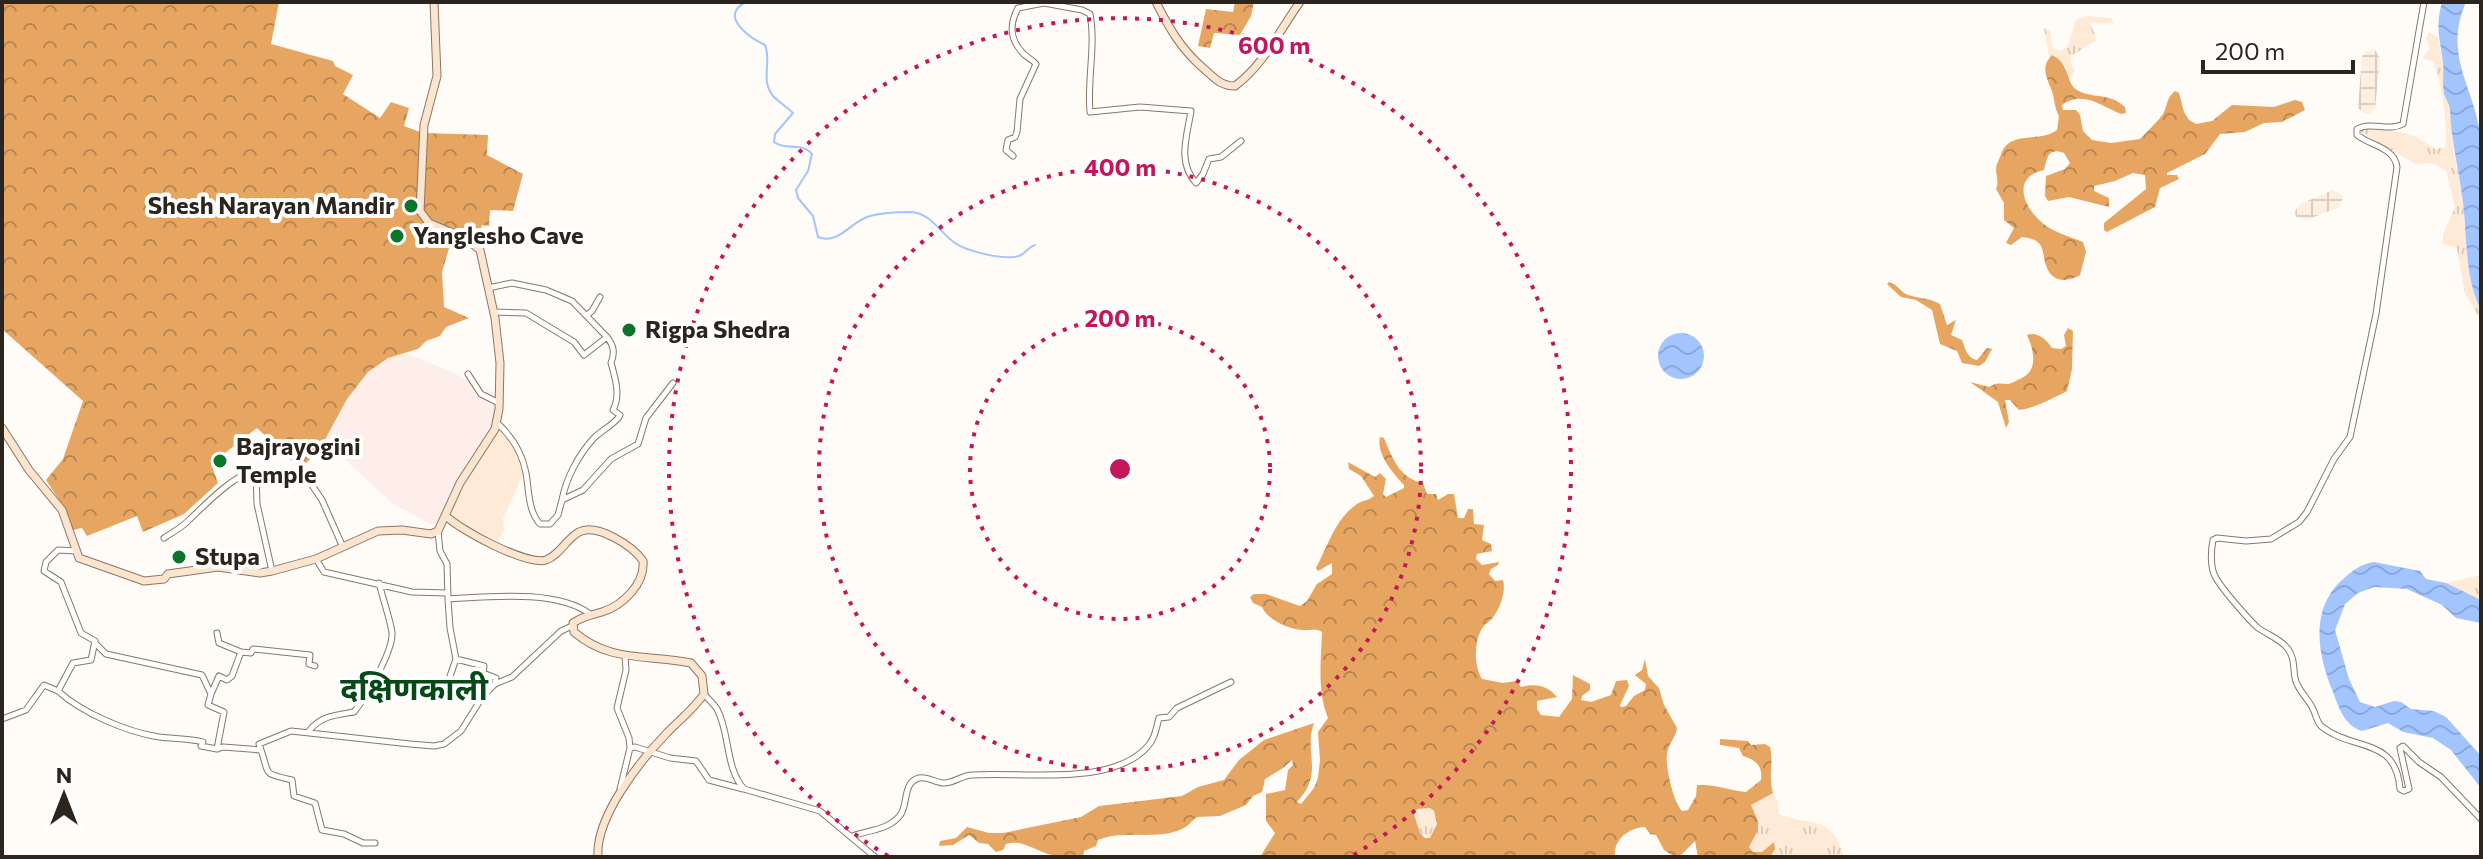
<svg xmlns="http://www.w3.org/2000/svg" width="2483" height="859" font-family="Commissioner,'Noto Sans Devanagari',sans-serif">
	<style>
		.industrial { fill: url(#industrial-grid) }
		.education { fill: #feeeea }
		.grass { fill: url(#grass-tufts) }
		.forest { fill: url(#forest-crowns); fill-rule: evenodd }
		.pitch { fill: #feead6 }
		.water { fill: url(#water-waves) }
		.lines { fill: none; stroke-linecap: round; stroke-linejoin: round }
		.stream { stroke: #a2c4ff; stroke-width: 2 }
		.minor-casing { stroke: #887767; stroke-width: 7 }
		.secondary-casing { stroke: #887767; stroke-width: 9 }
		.minor { stroke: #fff; stroke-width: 5 }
		.secondary { stroke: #fce5cf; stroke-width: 7 }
		.ring { fill: none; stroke: #c2185b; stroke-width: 4; stroke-dasharray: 4 8 }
		.poi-dot { fill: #097629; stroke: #fff; stroke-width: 3 }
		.labels { text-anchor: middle; stroke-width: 8; stroke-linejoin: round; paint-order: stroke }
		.poi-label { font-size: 24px; font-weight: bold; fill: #2b251e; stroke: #fff; text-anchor: start }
		.district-label { font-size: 32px; font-weight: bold; fill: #064817; stroke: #fff }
		.centre { fill: #c2185b; stroke: #fff; stroke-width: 4 }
		.ring-label { font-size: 24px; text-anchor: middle; font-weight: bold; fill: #c2185b; stroke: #fff; stroke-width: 8; stroke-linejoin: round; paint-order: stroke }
	</style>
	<defs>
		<pattern id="industrial-grid" width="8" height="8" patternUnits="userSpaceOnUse" patternTransform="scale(2)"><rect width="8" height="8" fill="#feefe1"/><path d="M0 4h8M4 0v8" fill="none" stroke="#dacdc1"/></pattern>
		<pattern id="grass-tufts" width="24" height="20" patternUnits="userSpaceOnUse" patternTransform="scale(2)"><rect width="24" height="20" fill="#feead6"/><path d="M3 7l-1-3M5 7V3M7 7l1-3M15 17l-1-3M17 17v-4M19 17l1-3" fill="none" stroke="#dac9b7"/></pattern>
		<pattern id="forest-crowns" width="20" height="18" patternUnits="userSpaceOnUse" patternTransform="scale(2)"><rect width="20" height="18" fill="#e6a662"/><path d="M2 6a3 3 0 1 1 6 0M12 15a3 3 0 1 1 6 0" fill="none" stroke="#bb8750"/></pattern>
		<pattern id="water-waves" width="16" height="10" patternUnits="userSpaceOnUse" patternTransform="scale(2)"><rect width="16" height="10" fill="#a2c4ff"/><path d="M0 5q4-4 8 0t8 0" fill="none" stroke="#8ca8da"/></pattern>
	</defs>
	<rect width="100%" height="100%" fill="#fffbf7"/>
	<!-- industrial -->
	<path class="industrial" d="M2375,50L2380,58L2375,109L2370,114H2365L2358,108L2362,56L2366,51Z
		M2333,190L2343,196L2340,207L2306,220L2296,217L2295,212L2298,205Z"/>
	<!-- education -->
	<path class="education" d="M406,353L452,372L499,396L495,429L439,529L392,503L325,441L347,399L368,372L388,358Z"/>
	<!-- grass -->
	<path class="grass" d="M2087,16L2111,18L2114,23H2090L2097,40L2071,56V64L2075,70L2070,81L2067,68C2061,65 2060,59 2054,55L2049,56L2044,28L2049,30L2053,48L2061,51L2068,46L2076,20Z
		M2429,33L2438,37L2442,59L2445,97L2450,106L2453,149L2463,197L2467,259L2481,310V320L2465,294L2457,248L2443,244V235L2455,207L2446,171L2433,163L2416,164L2359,131L2364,129L2400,132L2416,137L2435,149L2445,147C2449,130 2441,78 2433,62L2423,58L2430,48L2426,38Z
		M2481,575V600L2446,583Z
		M1773,793L1778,801L1779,814C1814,828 1831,813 1844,857H1770L1771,854C1764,851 1757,854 1750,850L1749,844C1765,823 1753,823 1751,805L1756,800Z
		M1417,809L1430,808C1438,815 1439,831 1430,838L1420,833L1414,813Z"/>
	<!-- forest -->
	<path class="forest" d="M2,2H279L271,44L333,61L335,66L353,75L343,94L380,118L391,102L409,108L404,126L423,133L488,135L487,155L523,174L513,211L490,210L489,226L482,225L476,245L453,235L442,272L444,307L469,318L446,327L440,336L426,341L418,349L388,358L368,372L347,399L321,447L301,469L257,428L211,464L218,483L184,514L143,532L137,516L87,536L82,528L72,530L65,509L46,480L63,459L83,401L2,329Z
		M1235,2H1254L1251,16L1240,35L1214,33L1210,48L1198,46L1206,9L1233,12Z
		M2052,55C2070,63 2066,84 2077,90C2092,99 2109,92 2125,107L2126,113L2121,114C2101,106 2083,90 2062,105L2063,110H2076L2080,115L2083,131L2092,140L2111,143L2140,139C2143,136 2161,118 2163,114C2168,105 2166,98 2175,91L2179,93L2184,112L2189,120L2196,124L2212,121L2232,105L2274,107L2295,100L2302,102L2305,110L2282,122L2264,123L2245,132L2220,134L2205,154L2167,173V175H2177L2179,179L2160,188L2155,207L2107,232L2104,230V223L2146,189L2145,175L2133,173L2115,181L2094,186V191L2109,198V207L2069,197L2048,201L2045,196L2046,176L2065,169L2070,163L2064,153C2048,147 2047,158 2044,170C2008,178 2026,213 2048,227C2059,234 2071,237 2083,242L2086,252L2080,275C2069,282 2053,283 2047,268C2040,251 2048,240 2022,237L2011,245L2006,243L2014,228L2004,220V203L1996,189C2000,180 1994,172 1997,164C1999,160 2002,151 2004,148C2015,132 2042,142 2057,130L2059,116C2054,107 2055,100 2052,91C2047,78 2040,67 2052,55Z
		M1889,282C1897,284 1899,290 1906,294C1916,299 1926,296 1940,304L1947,325L1956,320L1951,335L1962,340C1965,348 1967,358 1977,360L1987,348L1992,349L1985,362L1979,366L1962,363L1957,351L1940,344L1932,310L1916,300L1901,297L1887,284Z
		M2068,328L2073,331L2072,369L2067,391C2056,397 2030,410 2019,410L2010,400H2005L2009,422L2006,428L1998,402L1970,382L1989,387C1997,382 1999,384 2008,384C2014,383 2014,381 2020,379C2039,371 2034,350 2027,335C2037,331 2047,340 2052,348L2061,349L2066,346L2064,335Z
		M1380,437L1384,438C1393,459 1399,478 1423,483L1427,494H1436L1438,500L1448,494H1454L1458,518H1464L1468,509H1473L1474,524L1484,525L1482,540L1491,544L1492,551L1477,554L1476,559L1482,565L1499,562L1498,565L1491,569L1489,574L1495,581L1503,580C1506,591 1501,606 1494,616C1491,621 1484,624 1481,630C1474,644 1474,666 1482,679L1503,683L1516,681L1521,687C1536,683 1548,686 1557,697L1537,701V709L1541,715L1559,717L1572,699L1573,675L1590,684V690L1582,696L1581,700L1591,702L1611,695L1616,681L1627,680L1629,686L1620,705L1621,707L1626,706L1634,696L1645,690L1646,684L1635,675L1642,670L1645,659L1648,676L1659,688L1664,705L1677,728C1676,737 1669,743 1667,753C1665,766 1673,801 1682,811L1688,810L1696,796L1697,785C1715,784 1728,790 1746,792L1761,780C1763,765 1755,760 1743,756L1739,748L1720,745V739L1748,741L1751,745L1765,744L1770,747C1774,763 1768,777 1773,793L1751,805L1758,821V830L1749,847L1753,852H1762L1774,842L1775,849L1770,857H1698L1695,841L1681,855L1675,857L1664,850L1656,835L1650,834L1645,827C1628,828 1613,840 1615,857H1260L1275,833L1266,821V794L1285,790L1288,770L1293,765L1292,760L1283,768L1265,779L1262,792L1253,796L1246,805L1220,816L1197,817C1191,821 1189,826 1182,829C1155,841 1125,829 1098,840L1096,846L1084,851L1083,857C1072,852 1069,858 1058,856C1040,855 1024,838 1006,844L1003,850L996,852L988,844L979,843L969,835L953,845L939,846L940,841L956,838L967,827L989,833H1003L1081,817L1099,806L1182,796L1198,787L1224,780L1239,760L1264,740L1314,723C1303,754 1325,772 1297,802L1301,804L1314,788L1318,778L1320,760L1318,732L1328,718C1317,690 1321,662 1322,632C1315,628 1311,631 1302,630C1288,629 1268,620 1262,607L1253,603L1250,597L1254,594H1266L1300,606L1307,601L1317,584L1332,574V563L1318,571L1316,568C1328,546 1335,519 1357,504C1363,500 1368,501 1374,496L1361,476L1349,469L1348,462L1375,477L1380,473L1386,479L1383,494L1386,497L1404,488V485C1393,473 1376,454 1380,437ZM1417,809L1430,808L1434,811L1437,824L1430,838H1425L1420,833L1414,814Z"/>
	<!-- pitch -->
	<path class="pitch" d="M496,422L520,454L524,472L503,519L504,530L498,541L446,516Z"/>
	<!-- water -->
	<path class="water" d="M2442,2H2466C2441,58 2479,93 2481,144C2483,199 2481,255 2481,310C2463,274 2468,233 2462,195C2458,166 2451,139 2450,110C2450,103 2445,100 2444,93C2442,83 2444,73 2443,63C2440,37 2435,29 2442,2Z
		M1658 356a23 23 0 1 1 46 0a23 23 0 1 1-46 0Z
		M2374,562L2420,571L2426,579L2446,583L2481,600V623L2456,618L2442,605L2407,589L2374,587L2358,593L2345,604L2335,630L2349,679L2360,702L2375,707L2394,701L2401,702L2411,709L2434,711L2446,717L2481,756V788L2451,750L2433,738L2403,732L2388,723L2362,731C2344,725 2339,708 2333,692C2318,656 2309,610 2342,580C2352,571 2360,564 2374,562Z"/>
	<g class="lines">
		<!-- stream -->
		<path class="stream" d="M746,2C718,16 750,38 765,45C772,62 760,80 773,96C779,102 787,107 793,113L775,134L774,142C786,151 803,142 812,154L808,171L796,190L798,198L813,216L818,237C838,245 850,223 867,217C879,213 898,212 911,212C931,213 940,233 955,243C966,251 1008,262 1021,255C1027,252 1028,247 1035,245"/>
		<!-- minor casing -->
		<g class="minor-casing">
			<path id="minor" d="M2424,2L2403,124C2388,132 2372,121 2357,129V135C2371,146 2394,147 2397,167L2376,314L2350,437L2334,459L2307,512L2299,522L2271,539L2246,541L2217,538L2213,540C2211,550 2210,567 2215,576C2220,587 2249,620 2258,628C2268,635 2281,639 2288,649C2295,659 2293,667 2295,678C2297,690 2308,698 2313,709C2316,715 2317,722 2321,726C2353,752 2396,736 2400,789L2404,791L2409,789L2400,748L2403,746L2419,762L2441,777L2481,819
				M1044,3L1082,10L1090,14C1096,46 1087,79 1090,112L1140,107L1191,111C1187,136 1177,162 1196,183L1203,174L1209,159L1221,157L1241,141
				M1013,156L1006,150L1008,140L1015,137L1017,132L1020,99L1036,64C1031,58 1025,57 1021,51C1009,37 1010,23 1018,8L1044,3
				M488,288L512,283L546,290L572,301L607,337L584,355L574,342L526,313L493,312
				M587,315L592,311L600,297
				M468,374L481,394L499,403
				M496,422C512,436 522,452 526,473C529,490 528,511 540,524H550L558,515L562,500L583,490L611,459L638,444L646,418L673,383
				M301,469L322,500L342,545
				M562,500C566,478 579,454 594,438C602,430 612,426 619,417L620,415L613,410C621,396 615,377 611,363C615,353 614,346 607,337
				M438,531L440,551L447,564L448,599C488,597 556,589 590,614
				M164,538C173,532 183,527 190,519C203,507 238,470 256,472L257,504L272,571
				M77,551L58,550L46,562L44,571L61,582L81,633L95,641L91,660L73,663L58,691C82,713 127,732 159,737C174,739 189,738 203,742L201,746L217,749L223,747L261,750L259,744L291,731L410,744L434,746L444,744L461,731L483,696L495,684L512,677L561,631L572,626
				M316,559L324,572L412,592L447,593
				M448,599L450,628L456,659L484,666L483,673L496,678L495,684
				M95,643L106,654L202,675L211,694L208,705L224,712L217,749
				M241,652L251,653L253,649L310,655L309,664L315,666
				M211,694L219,676L227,680L232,676L241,652L219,643L217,633
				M704,694C708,699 714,704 717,709C730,732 725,768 744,789L820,811L875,857
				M442,699L456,659
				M2,719L26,710L44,685L58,691
				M309,731C320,716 336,715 354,712C366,697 393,652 392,633C391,622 382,596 379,583
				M630,748L635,747L670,758L696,761L709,780L743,789
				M261,750C270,776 262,773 292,780L294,796L315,803L322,830L344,834L363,843H375
				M620,789L630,748L629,738L617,708L626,670L625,656
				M852,836C869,830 890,830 901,814C908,803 903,782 919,778C927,776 934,782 943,783C953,784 962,775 972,775C1019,771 1112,788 1148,746C1155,738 1156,729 1159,718L1169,717L1177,708L1231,682"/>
		</g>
		<!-- secondary casing -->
		<g class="secondary-casing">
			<path id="secondary" d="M1156,2C1169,28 1181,49 1203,68C1214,77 1220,86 1235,86C1264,65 1279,31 1300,2
				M2,428L29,470L62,510L79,558L144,581L164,579L168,574L218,567L260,573L272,571L316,559L378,531L402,530L431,534L438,531L460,483L495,429L499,409L500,363L495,318L480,250L468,240L429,223L420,211L424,125L437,76L434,2
				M446,516C460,530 527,566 546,560C560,555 566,539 579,532C597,523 633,546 643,561C645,583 624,605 602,612C592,615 583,616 573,623L574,632C610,663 648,654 691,663L702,676L704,694C693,710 678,721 665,735C639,762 595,818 598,857"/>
		</g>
		<!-- minor -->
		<use href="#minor" class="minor"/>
		<!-- secondary -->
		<use href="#secondary" class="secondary"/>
	</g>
	<!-- distance rings -->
	<g class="ring">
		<circle cx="1120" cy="469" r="150"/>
		<circle cx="1120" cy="469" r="301"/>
		<path d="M888 856A451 451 0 1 1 1352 856"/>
	</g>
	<!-- markers -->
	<g class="poi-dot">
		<circle cx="411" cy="206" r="8"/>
		<circle cx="397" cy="236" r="8"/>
		<circle cx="629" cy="330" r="8"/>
		<circle cx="220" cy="461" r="8"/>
		<circle cx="179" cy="557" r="8"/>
	</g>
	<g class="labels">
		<!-- poi labels -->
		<g class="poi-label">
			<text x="395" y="214" text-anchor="end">Shesh Narayan Mandir</text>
			<text x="413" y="244">Yanglesho Cave</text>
			<text x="645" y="338">Rigpa Shedra</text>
			<text x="236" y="455">Bajrayogini<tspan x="236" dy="28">Temple</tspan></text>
			<text x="195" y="565">Stupa</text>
		</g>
		<!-- district labels -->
		<g class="district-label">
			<text x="414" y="700">दक्षि‍णकाली</text>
		</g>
	</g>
	<circle cx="1120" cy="469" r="12" class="centre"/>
	<g class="ring-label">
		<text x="1274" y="54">600 m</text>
		<text x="1120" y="176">400 m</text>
		<text x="1120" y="327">200 m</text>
	</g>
	<!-- border -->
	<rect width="2483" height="859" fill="none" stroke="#2b251e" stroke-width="8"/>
	<!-- north arrow -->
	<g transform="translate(64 795)" stroke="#ffffff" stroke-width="6" paint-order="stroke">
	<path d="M0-6L14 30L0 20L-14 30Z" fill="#2b251e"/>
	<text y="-12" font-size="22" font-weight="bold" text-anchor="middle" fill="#2b251e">N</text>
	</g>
	<!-- scale -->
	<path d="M2203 60v12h150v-12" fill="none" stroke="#2b251e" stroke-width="4"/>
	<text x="2215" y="60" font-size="24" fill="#2b251e" stroke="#ffffff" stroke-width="6" paint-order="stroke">200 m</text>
</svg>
